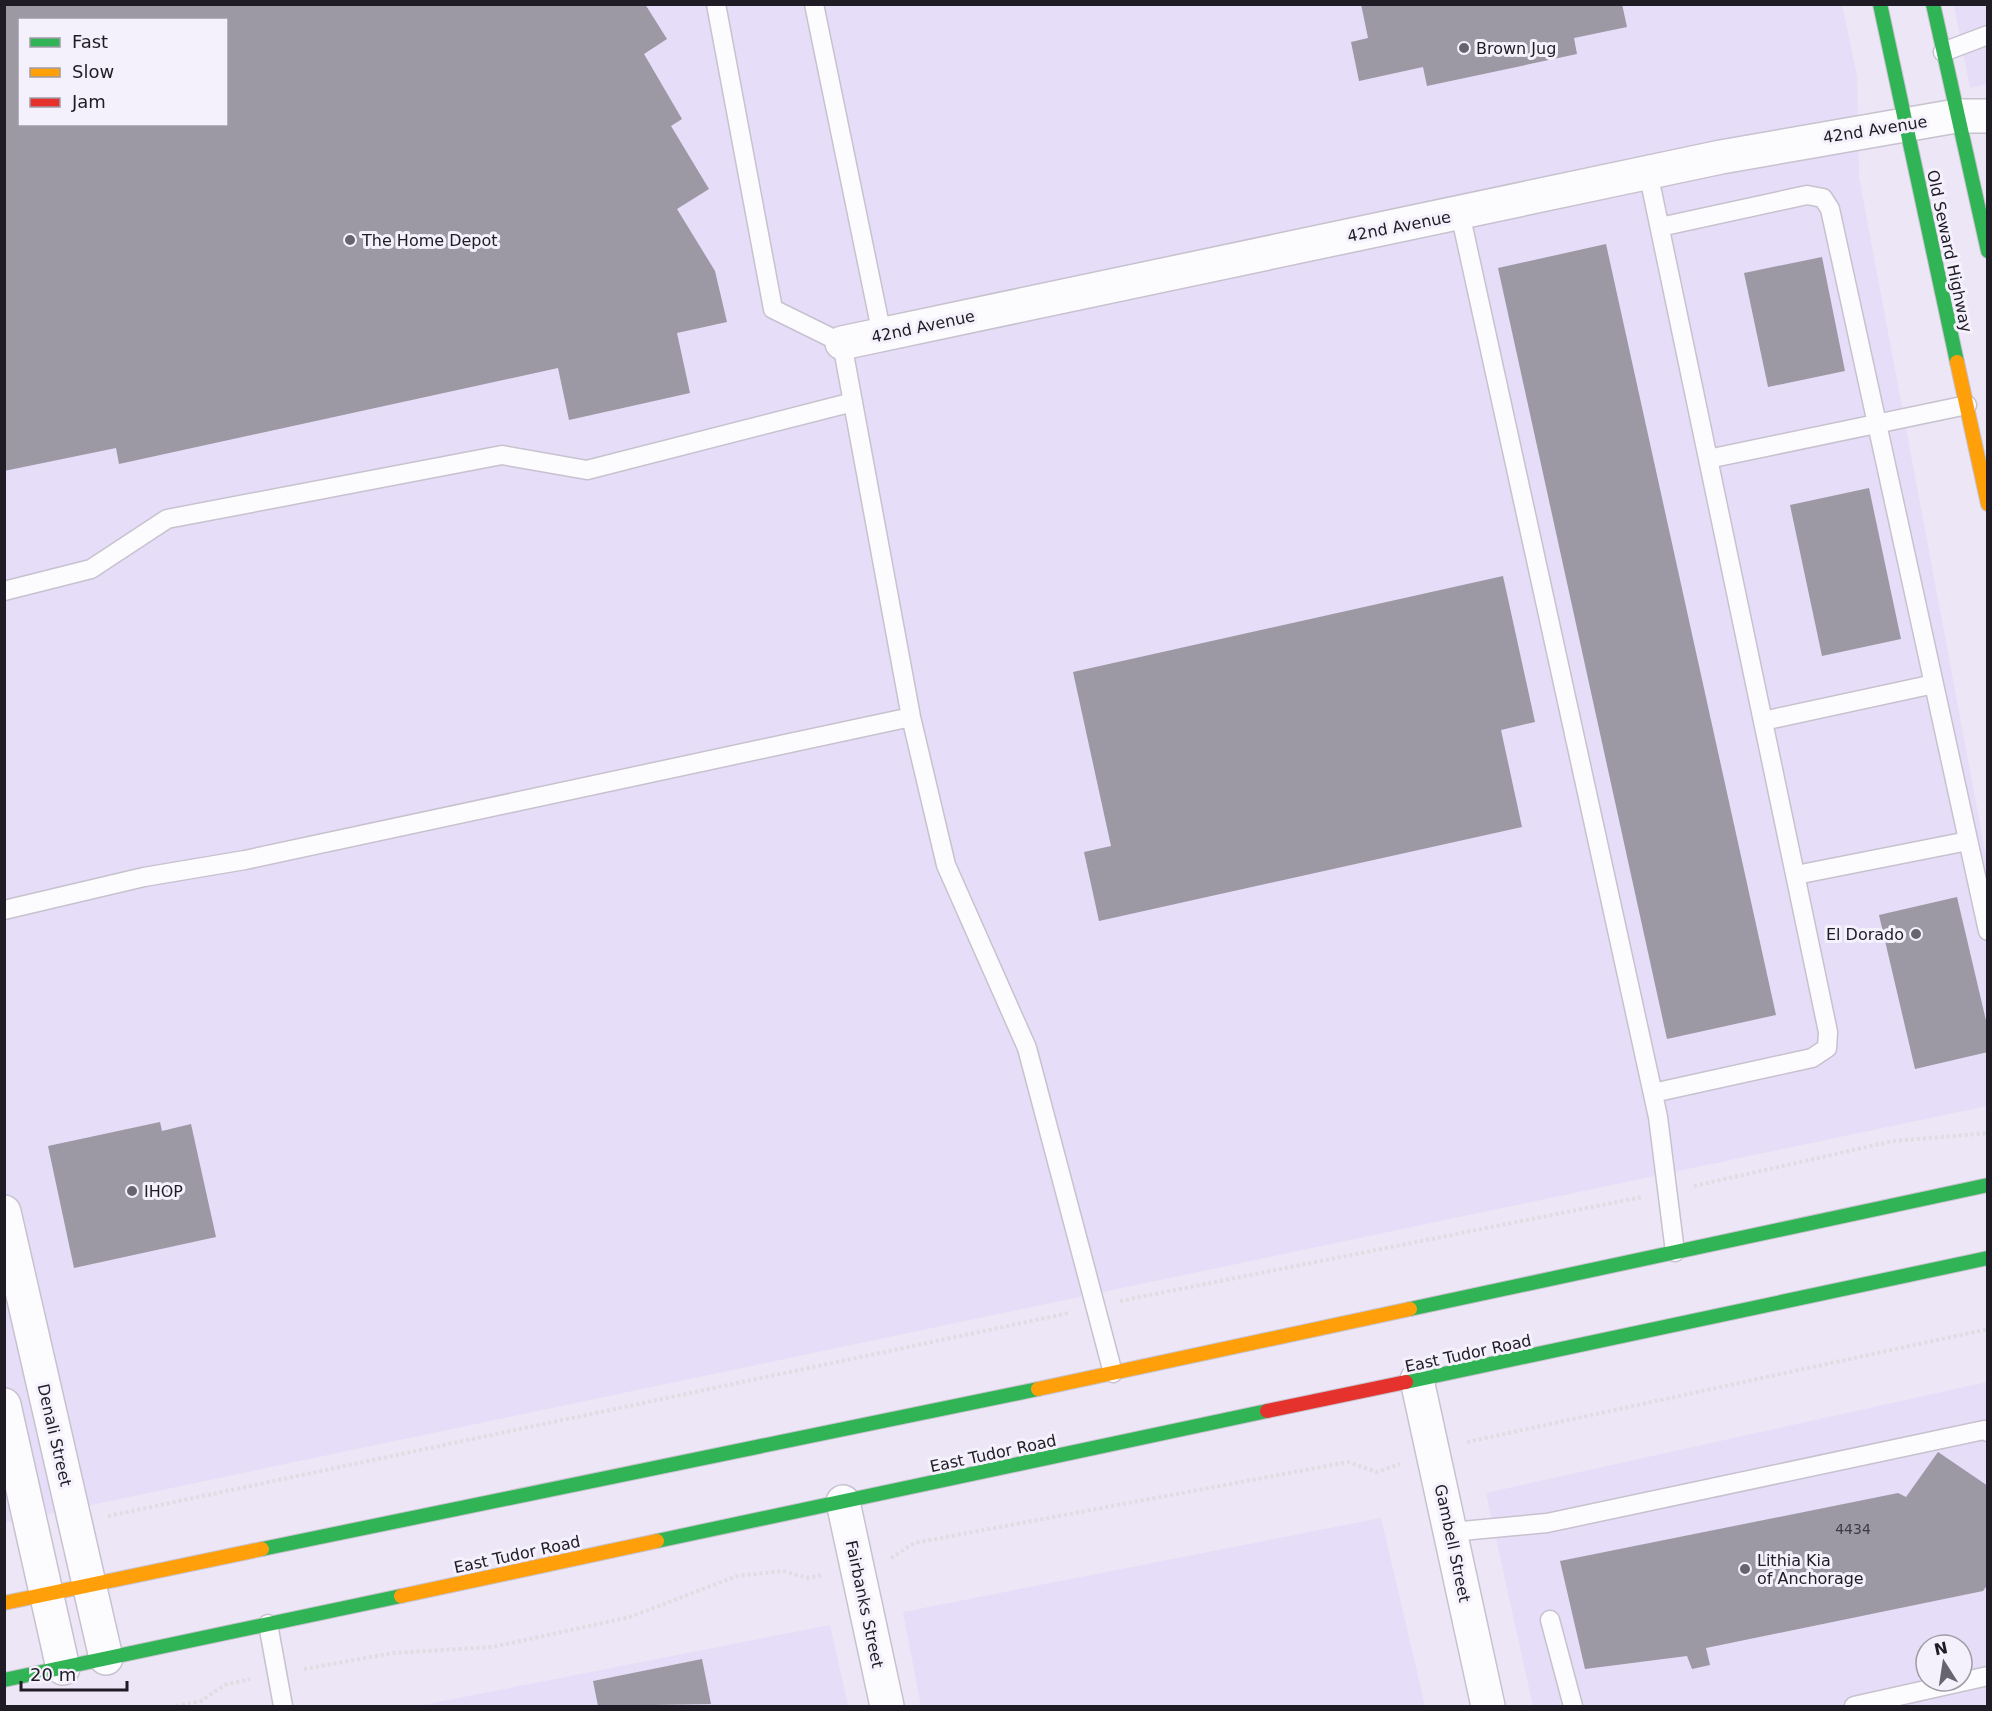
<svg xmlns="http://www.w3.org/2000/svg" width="1992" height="1711" font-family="'DejaVu Sans',sans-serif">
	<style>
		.built { fill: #e6ddf8; fill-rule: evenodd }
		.building { fill: #9c98a4; fill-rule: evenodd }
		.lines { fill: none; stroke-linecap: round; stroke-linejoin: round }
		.lane-casing { stroke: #c7c2ce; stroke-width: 21 }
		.street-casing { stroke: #c7c2ce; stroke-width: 36 }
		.fast-casing { stroke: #c7c2ce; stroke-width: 16 }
		.slow-casing { stroke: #c7c2ce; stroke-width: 16 }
		.jam-casing { stroke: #c7c2ce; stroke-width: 16 }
		.path { stroke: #dedde2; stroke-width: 4; stroke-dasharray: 3 3; stroke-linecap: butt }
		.lane { stroke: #fcfbfe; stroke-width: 18 }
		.street { stroke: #fcfbfe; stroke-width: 33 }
		.fast { stroke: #30b455; stroke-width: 14 }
		.slow { stroke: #ff9f0a; stroke-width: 14 }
		.jam { stroke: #e5322d; stroke-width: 14 }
		.poi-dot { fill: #67636f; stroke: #f5f1fc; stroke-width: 2 }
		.labels { text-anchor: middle; stroke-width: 6; stroke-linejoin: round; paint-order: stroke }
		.number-label { font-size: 14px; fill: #3e3b46 }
		.poi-label { font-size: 16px; fill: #1f1c26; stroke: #f5f1fc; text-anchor: start }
		.street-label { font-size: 16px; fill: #1f1c26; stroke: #f5f1fc }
	</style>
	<rect width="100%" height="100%" fill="#ece6f6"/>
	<!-- built -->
	<path class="built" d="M4,5H1842L1857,76L1859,177L1987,862V1106L5,1523ZM20,20H226V124H20Z
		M1954,5H1987V84L1970,88Z
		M1987,1382V1706H1533L1486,1493ZM1926,1645H1962V1681H1926Z
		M1381,1518L1425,1706H921L903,1612Z
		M830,1625L848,1706H418Z"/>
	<!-- building -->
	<path class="building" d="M4,4H645L667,39L644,54L682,119L671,126L709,189L677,209L715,271L727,322L677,333L690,393L569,420L558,368L119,464L116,448L4,471ZM20,20H226V124H20Z
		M1361,4H1622L1627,27L1574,38L1577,54L1427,86L1423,67L1359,81L1351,42L1368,38Z
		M1606,244L1776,1015L1667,1039L1498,268Z
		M1822,257L1845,371L1768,387L1744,273Z
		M1869,488L1901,639L1822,656L1790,505Z
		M1503,576L1535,722L1501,730L1522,827L1099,921L1084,852L1111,846L1073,672Z
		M1957,897L1988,1029V1052L1915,1069L1879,915Z
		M160,1122L162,1131L191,1124L216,1237L74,1268L48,1146Z
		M1938,1452L1988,1486V1584L1983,1591L1706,1648L1710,1665L1692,1669L1687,1656L1585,1669L1560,1561L1898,1493L1906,1497Z
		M702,1659L711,1704L598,1706L593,1681Z"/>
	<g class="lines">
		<!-- lane casing -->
		<g class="lane-casing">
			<path id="lane" d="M716,4L773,309L842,343L911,717L946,865L1027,1048L1113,1373
				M814,4L882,335
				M1943,52L1988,35
				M1648,172L1828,1032L1827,1048L1812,1058L1653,1093
				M1460,213L1658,1117L1675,1252
				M1660,227L1807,195L1823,198L1830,209L1988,931
				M1708,459L1967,405
				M4,591L91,569L167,519L502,455L587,470L853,402
				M1763,721L1934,684
				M1796,875L1968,841
				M4,910L144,877L245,860L911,717
				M1451,1532L1547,1523L1984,1430L1988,1432
				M1550,1620L1573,1706
				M268,1624L283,1706
				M1854,1706L1988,1676"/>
		</g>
		<!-- street casing -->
		<g class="street-casing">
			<path id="street" d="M842,343L1721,157L1956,116H1988
				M4,1212L106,1658
				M1417,1380L1488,1706
				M4,1405L63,1668
				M843,1502L887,1706"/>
		</g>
		<!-- fast casing -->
		<g class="fast-casing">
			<path id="fast" d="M1880,4L1957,362
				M1933,4L1988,251
				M1410,1309L1988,1185
				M1406,1382L1988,1258
				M657,1541L1267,1411
				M262,1549L1038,1389
				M4,1680L401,1596"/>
		</g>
		<!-- slow casing -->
		<g class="slow-casing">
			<path id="slow" d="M1957,362L1988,504
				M1038,1389L1410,1309
				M401,1596L657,1541
				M4,1603L262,1549"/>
		</g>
		<!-- jam casing -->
		<g class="jam-casing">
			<path id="jam" d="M1267,1411L1406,1382"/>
		</g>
		<!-- path -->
		<path class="path" d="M1694,1186L1893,1141L1988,1133
			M1120,1301L1642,1197
			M1467,1442L1988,1329
			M108,1516L1069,1313
			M891,1558L914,1543L1348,1462L1377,1472L1400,1464
			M304,1669L393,1653L493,1647L630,1617L737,1576L783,1571L808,1578L823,1575
			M176,1706L201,1701L225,1685L250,1679"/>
		<!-- lane -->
		<use href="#lane" class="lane"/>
		<!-- street -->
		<use href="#street" class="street"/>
		<!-- fast -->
		<use href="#fast" class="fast"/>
		<!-- slow -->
		<use href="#slow" class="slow"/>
		<!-- jam -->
		<use href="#jam" class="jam"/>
	</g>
	<!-- markers -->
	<g class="poi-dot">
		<circle cx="1464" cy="48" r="6"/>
		<circle cx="350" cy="240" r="6"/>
		<circle cx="1916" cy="934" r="6"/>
		<circle cx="132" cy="1191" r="6"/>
		<circle cx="1745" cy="1569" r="6"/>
	</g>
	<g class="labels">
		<!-- number labels -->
		<g class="number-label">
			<text x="1853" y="1534">4434</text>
		</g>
		<!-- poi labels -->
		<g class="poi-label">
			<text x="1476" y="54">Brown Jug</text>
			<text x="362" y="246">The Home Depot</text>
			<text x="1904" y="940" text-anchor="end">El Dorado</text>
			<text x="144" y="1197">IHOP</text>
			<text x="1757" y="1566">Lithia Kia<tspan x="1757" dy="18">of Anchorage</tspan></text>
		</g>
		<!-- street labels -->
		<g class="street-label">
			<text transform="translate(1875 129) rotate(-9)" y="6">42nd Avenue</text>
			<text transform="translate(1399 226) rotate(-11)" y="6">42nd Avenue</text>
			<text transform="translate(1950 251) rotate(78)" y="6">Old Seward Highway</text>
			<text transform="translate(923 326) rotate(-12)" y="6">42nd Avenue</text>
			<text transform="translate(1468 1353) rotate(-12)" y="6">East Tudor Road</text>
			<text transform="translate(55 1435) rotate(77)" y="6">Denali Street</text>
			<text transform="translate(993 1453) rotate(-12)" y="6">East Tudor Road</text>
			<text transform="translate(1453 1543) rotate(78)" y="6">Gambell Street</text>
			<text transform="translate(517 1554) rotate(-12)" y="6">East Tudor Road</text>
			<text transform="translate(865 1604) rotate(78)" y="6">Fairbanks Street</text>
		</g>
	</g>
	<!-- border -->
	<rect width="1992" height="1711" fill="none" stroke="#1f1c26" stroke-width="12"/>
	<!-- legend -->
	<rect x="18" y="18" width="210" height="108" fill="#f5f1fc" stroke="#9f9ca6" stroke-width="1.5"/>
	<rect x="30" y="38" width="30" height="9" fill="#30b455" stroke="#9f9ca6" stroke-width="1.5"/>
	<text x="72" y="48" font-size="18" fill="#1f1c26">Fast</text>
	<rect x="30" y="68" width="30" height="9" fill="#ff9f0a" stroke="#9f9ca6" stroke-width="1.5"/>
	<text x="72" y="78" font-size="18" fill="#1f1c26">Slow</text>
	<rect x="30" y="98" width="30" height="9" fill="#e5322d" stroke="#9f9ca6" stroke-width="1.5"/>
	<text x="72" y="108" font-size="18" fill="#1f1c26">Jam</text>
	<!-- north arrow -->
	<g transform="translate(1944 1663) rotate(348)"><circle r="28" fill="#f5f1fc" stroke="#9f9ca6" stroke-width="1.5"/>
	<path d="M0-4.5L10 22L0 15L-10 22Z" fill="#67636f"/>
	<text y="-9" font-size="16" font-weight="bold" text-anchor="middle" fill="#1f1c26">N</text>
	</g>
	<!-- scale -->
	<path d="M21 1681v9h106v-9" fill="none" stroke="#1f1c26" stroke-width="3"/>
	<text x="30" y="1681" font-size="18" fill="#1f1c26" stroke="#f5f1fc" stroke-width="4.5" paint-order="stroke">20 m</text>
</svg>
